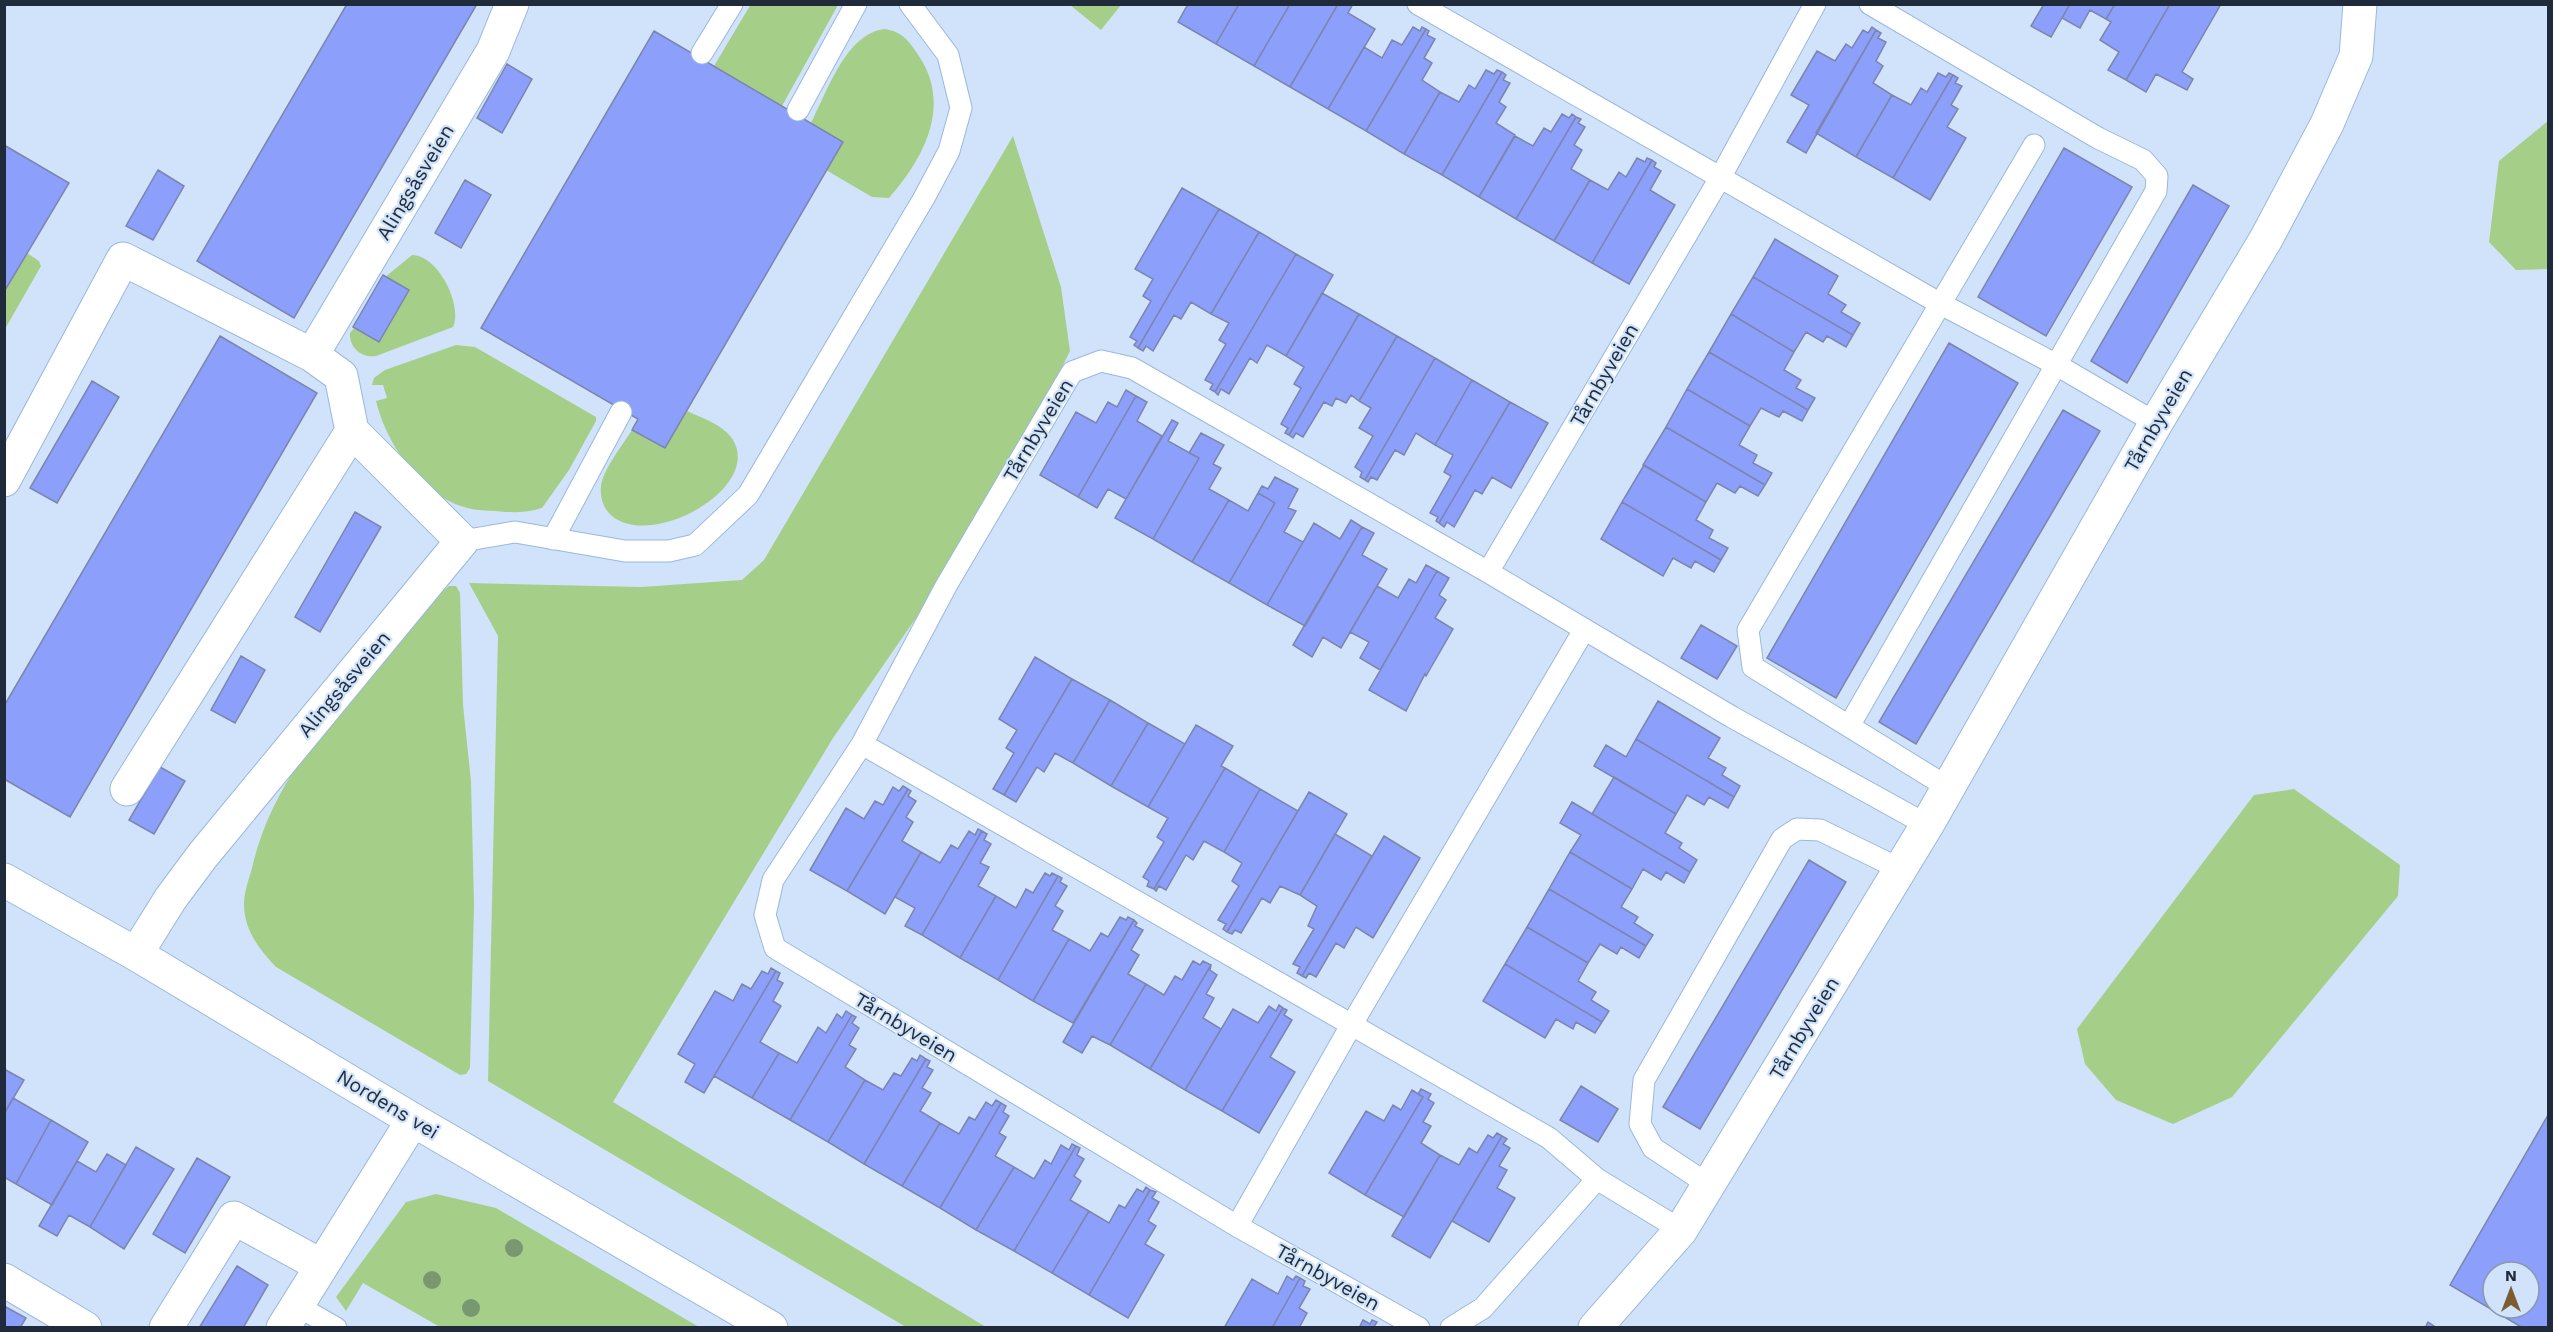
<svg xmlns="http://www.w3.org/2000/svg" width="2553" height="1332" font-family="'Work Sans',sans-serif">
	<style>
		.green { fill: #a5cf89 }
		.building { fill: #8b9ffb; stroke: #7b85ad; stroke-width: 1.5; fill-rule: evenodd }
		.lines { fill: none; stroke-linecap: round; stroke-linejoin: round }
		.service-casing { stroke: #99b8dc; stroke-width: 23 }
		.minor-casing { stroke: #99b8dc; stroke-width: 35 }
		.tertiary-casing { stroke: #99b8dc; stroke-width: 35 }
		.service { stroke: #fff; stroke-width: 21 }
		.minor { stroke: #fff; stroke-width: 33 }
		.tertiary { stroke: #fff; stroke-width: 33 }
		.tree { fill: #789870 }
		.labels { text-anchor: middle; stroke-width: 4.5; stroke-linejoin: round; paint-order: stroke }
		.street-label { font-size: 20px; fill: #1f2b3a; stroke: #d0e3fa }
	</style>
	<rect width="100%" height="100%" fill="#d0e3fa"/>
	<!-- green -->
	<path class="green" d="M751,4L838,5L782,106L714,66Z
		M1070,5H1121L1101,30Z
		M885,29C903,32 909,41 919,56C952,106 924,158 889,198L872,197L826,170L843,142L811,123C827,92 846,33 885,29Z
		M2548,121V269L2516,270L2489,242L2499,161Z
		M1013,136L1061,287L1070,351L992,508L833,738L613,1102L986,1327H906L488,1081L498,636L469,583L641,587L742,580L764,560Z
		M27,253L39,261L41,266L5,329V292Z
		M412,255C438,255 463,305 453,327L376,356C361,358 349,347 350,333L355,327L377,341L384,278Z
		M456,345L475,347L596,417V421L569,470L542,508C526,513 512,513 496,511C486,511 473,510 464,507C420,494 386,443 376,401L387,398L383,385H372L374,378L385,370Z
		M687,411C702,418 724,425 733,440C763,490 644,554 608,512C602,505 600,495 601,486C604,468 622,446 632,430L665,448Z
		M449,586H456L460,593L463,705L471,781L474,905L470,1068L466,1074L460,1075L276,967C259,949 244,930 244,904C244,892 249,879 252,868C272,780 333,716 391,651C410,629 427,604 449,586Z
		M2294,789L2400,865L2398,896L2232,1097L2173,1124L2116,1100L2085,1064L2077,1029L2254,795Z
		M436,1194L496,1208L699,1327H440L363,1283L346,1311L336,1297L406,1202Z"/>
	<!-- building -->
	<path class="building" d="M347,4H477L294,318L197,261Z
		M1188,4H1239L1216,44L1178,22Z
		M1239,4H1290L1254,66L1216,44Z
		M1290,4H1338L1290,87L1254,66Z
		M1338,4H1353L1348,13L1375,29L1328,109L1290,87Z
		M2044,4H2070L2051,37L2031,26Z
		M2070,4H2115L2106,19L2090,10L2080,28L2062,18Z
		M2115,4H2170L2126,80L2108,70L2119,52L2100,40L2111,22L2106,19Z
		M2170,4H2221L2182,72L2193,79L2187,90L2156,74L2146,92L2126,80Z
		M1413,27L1420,31L1422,27L1426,29L1366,131L1328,109L1364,47L1382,58L1392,40L1402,45Z
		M1872,27L1876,30L1806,153L1787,142L1809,105L1791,95L1817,51L1835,61L1846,44L1852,48L1863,30L1868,33Z
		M1426,29L1429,31L1427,35L1435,39L1424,58L1432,63L1422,80L1440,92L1404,154L1366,131Z
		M1876,30L1881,33L1878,38L1886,42L1876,61L1883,66L1873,83L1892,95L1856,157L1816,133Z
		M654,31L843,142L665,448L632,430L638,419L481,328Z
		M507,64L532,79L502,133L477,118Z
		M1486,70L1494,74L1497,70L1502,72L1442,175L1404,154L1440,92L1459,102L1469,85L1475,89Z
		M1502,72L1506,75L1503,80L1510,83L1499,102L1506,107L1496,123L1515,135L1479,197L1442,175Z
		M1938,73L1946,77L1949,73L1953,75L1893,178L1856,157L1892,95L1911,105L1921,88L1927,92Z
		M1953,75L1958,78L1955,83L1962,86L1951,105L1958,109L1947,127L1966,138L1930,200L1893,178Z
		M1562,114L1569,118L1572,114L1576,117L1516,219L1479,197L1515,136L1533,146L1544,128L1551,132Z
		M1576,117L1581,119L1578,123L1585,127L1574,145L1582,150L1571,169L1590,180L1554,241L1516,219Z
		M4,145L69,183L4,292Z
		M2064,148L2132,187L2046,336L1978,297Z
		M1637,158L1645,162L1647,158L1652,160L1592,263L1554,241L1590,180L1608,190L1619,172L1626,177Z
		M1652,160L1656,163L1654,167L1661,171L1650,190L1675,205L1629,284L1592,263Z
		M158,170L184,186L153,240L126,226Z
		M465,180L491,195L461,248L435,233Z
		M2193,185L2229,206L2127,383L2091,361Z
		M1182,188L1219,209L1138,348L1134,345L1137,341L1130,337L1151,301L1143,296L1153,279L1135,269Z
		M1219,209L1259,232L1211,314L1191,302L1181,319L1174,315L1153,351L1146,346L1143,351L1138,348Z
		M1259,232L1296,254L1215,392L1210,389L1213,384L1205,380L1226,344L1219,340L1229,323L1211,314Z
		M1775,239L1838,276L1828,294L1846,305L1841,312L1860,323L1853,335L1753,277Z
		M1296,254L1333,275L1286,356L1267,345L1257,363L1250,358L1229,394L1221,389L1218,395L1215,392Z
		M383,275L409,290L379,342L353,327Z
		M1753,277L1853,335L1846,347L1827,336L1823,342L1806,332L1794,352L1731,314Z
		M1322,293L1359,314L1289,435L1285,433L1288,428L1281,424L1301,388L1294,384L1304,367L1286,356Z
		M1359,314L1397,336L1359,401L1351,395L1346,403L1336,398L1332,406L1324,402L1303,437L1296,433L1293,438L1289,435Z
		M1731,314L1794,352L1784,370L1801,380L1796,388L1815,398L1808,410L1709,352Z
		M220,336L317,393L70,817L4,779V706Z
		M1397,336L1435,358L1365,480L1360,477L1362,472L1355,467L1373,436L1359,428L1371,408L1359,401Z
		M1949,343L2018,383L1836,698L1767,658Z
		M1709,352L1808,410L1802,421L1783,411L1779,417L1761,408L1750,426L1687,389Z
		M1435,358L1472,380L1435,445L1416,433L1404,455L1395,450L1377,480L1371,477L1368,482L1365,480Z
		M1472,380L1510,402L1439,523L1436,521L1438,517L1430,513L1451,476L1444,472L1453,455L1435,445Z
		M92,381L119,397L57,503L30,488Z
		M1687,389L1750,426L1739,445L1757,455L1753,463L1772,473L1765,485L1666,427Z
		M1126,390L1136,396L1078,497L1040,475L1076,412L1096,423L1108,402L1117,407Z
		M1136,396L1147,402L1137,421L1162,436L1126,499L1108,489L1097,508L1078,497Z
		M1510,402L1548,423L1511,488L1492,477L1482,494L1475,490L1454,527L1447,522L1444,527L1439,523Z
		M2063,410L2100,431L1916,744L1879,722Z
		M1172,420L1178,423L1168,441L1199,458L1153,539L1115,518Z
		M1666,427L1765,485L1758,496L1740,486L1735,493L1717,483L1706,502L1643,465Z
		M1201,433L1224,445L1213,464L1221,468L1209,489L1229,500L1192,562L1153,539L1199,458L1189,453Z
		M1644,465L1706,502L1696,520L1713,530L1709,538L1728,548L1721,560L1622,502Z
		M1275,477L1298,489L1288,508L1296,511L1284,532L1303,542L1267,605L1229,583L1275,503L1258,493L1262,486L1268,489Z
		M1258,493L1275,503L1229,583L1192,562L1229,500L1248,511Z
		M1622,502L1721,560L1714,572L1695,561L1691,568L1673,558L1663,576L1601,539Z
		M355,512L381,527L320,632L295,617Z
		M1351,520L1362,527L1305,626L1267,605L1314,523L1340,539Z
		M1362,527L1374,533L1362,555L1387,569L1341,648L1323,637L1312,657L1293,645Z
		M1426,565L1437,571L1380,670L1360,658L1369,642L1350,632L1377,586L1398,598L1409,579L1416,583Z
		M1437,571L1449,578L1439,595L1446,600L1435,618L1453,629L1426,676L1425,674L1406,711L1369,690Z
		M1701,625L1737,646L1717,679L1681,658Z
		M241,656L265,670L235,723L211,710Z
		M1035,657L1072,679L1004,795L993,789L1014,753L1006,748L1017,730L999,719Z
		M1072,679L1110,700L1073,763L1055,753L1044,772L1037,767L1016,802L1004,795Z
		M1110,700L1148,723L1111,786L1073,763Z
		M1658,701L1720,738L1708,758L1726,768L1722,775L1740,786L1734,797L1636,739Z
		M1148,723L1185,744L1148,807L1111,786Z
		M1196,725L1233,746L1221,766L1225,768L1154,889L1147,886L1149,881L1143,877L1164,842L1157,837L1168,818L1148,807Z
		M1636,739L1734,797L1728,808L1709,797L1704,805L1687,795L1676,814L1594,766L1606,745L1626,757Z
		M160,767L185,781L154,834L129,820Z
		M1225,768L1260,789L1224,852L1204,841L1193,860L1186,855L1166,890L1159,886L1156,891L1154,889Z
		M1614,777L1676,814L1665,833L1682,843L1679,848L1697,860L1690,872L1592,814Z
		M903,786L908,789L847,891L810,870L846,808L864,819L875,801L883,805L893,787L899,791Z
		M908,789L911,791L908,796L916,801L906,817L913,822L902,841L921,852L885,914L847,891Z
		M1260,789L1298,811L1227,932L1223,929L1226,924L1218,920L1239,886L1232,881L1242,863L1224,852Z
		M1309,792L1347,814L1300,895L1280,886L1270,903L1262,898L1241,933L1235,930L1232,934L1227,932Z
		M1572,802L1690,872L1684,883L1666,872L1661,880L1643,869L1632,889L1570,852L1581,835L1560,823Z
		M978,829L982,831L922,935L905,926L915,908L895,897L921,852L940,863L951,845L958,849L969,831L975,835Z
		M982,831L987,834L984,840L991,844L980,863L989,867L978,886L996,896L960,958L922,935Z
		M1335,834L1372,856L1302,976L1297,973L1300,967L1293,964L1314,929L1308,926L1317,906L1300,895Z
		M1384,836L1420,858L1373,938L1356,927L1344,948L1336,943L1316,977L1309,973L1306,978L1302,976Z
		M1570,852L1632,889L1621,907L1638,917L1634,923L1653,935L1646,946L1549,889Z
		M1809,860L1846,882L1700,1129L1663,1107Z
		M1045,873L1050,876L1052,873L1058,876L998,980L960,958L996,896L1016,908L1026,889L1033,893Z
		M1058,876L1062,878L1060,882L1067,886L1055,906L1063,911L1052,930L1069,939L1033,1001L998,980Z
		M1549,889L1646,946L1639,958L1621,947L1617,954L1600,944L1588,963L1527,927Z
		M1120,917L1126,920L1128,917L1134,920L1073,1023L1033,1001L1069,939L1090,951L1101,933L1108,937Z
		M1134,920L1137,923L1135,926L1143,930L1131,950L1139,955L1128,974L1146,984L1110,1045L1092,1036L1082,1053L1063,1042Z
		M1527,927L1588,963L1578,981L1596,992L1591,1000L1609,1011L1602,1022L1505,964Z
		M1193,961L1200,965L1203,961L1211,965L1150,1069L1110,1045L1146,984L1164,995L1175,976L1182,980Z
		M1505,964L1602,1022L1595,1033L1576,1022L1573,1029L1556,1019L1545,1038L1483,1001Z
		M1211,965L1210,970L1217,975L1206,994L1214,998L1203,1018L1221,1029L1185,1090L1150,1069Z
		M771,968L776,971L704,1093L685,1082L695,1064L678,1054L715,991L733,1001L742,984L751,989L762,971L768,974Z
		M776,971L780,973L777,980L783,983L773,1001L781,1006L760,1042L779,1053L752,1098L714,1076Z
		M1279,1005L1283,1008L1222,1111L1185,1090L1233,1009L1258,1023L1269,1006L1276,1011Z
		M1283,1008L1287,1010L1284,1015L1292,1020L1270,1057L1295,1072L1259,1133L1222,1111Z
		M846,1011L852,1015L790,1120L752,1098L779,1053L797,1063L818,1027L826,1033L837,1014L842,1018Z
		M852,1015L856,1017L852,1023L859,1028L849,1045L856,1049L845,1067L865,1080L828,1142L790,1120Z
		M920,1055L926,1059L864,1164L828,1142L865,1080L883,1090L894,1073L901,1076L912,1058L917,1061Z
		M926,1059L930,1061L927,1067L933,1070L922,1088L931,1093L920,1111L940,1123L902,1186L864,1164Z
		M4,1069L24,1080L4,1114Z
		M1581,1086L1618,1109L1598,1142L1560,1120Z
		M1421,1089L1431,1094L1428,1099L1434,1103L1423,1122L1431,1126L1421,1143L1440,1155L1404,1217L1365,1195L1423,1097L1418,1094Z
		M1412,1090L1423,1097L1365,1195L1329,1173L1366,1111L1384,1121L1393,1105L1401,1110Z
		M13,1098L51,1120L16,1184L4,1177V1114Z
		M996,1100L1001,1103L940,1208L902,1186L940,1123L959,1134L969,1117L975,1120L986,1102L992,1106Z
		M1001,1103L1006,1106L1003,1112L1009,1116L999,1133L1006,1137L995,1156L1014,1167L976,1230L940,1208Z
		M2548,1115V1328H2523L2450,1285ZM2493,1272H2529V1308H2493Z
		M51,1120L88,1142L52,1205L16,1184Z
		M1497,1133L1502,1136L1430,1258L1392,1236L1440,1155L1459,1165L1469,1148L1477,1153L1488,1135L1493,1138Z
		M1502,1136L1507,1139L1503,1144L1510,1148L1499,1166L1507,1170L1497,1188L1515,1198L1489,1242L1452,1221Z
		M1072,1144L1076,1146L1014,1251L976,1230L1014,1167L1034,1179L1045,1160L1051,1164L1061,1145L1069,1150Z
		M1076,1146L1080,1148L1077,1155L1084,1159L1074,1176L1081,1181L1070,1200L1089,1211L1052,1273L1014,1251Z
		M136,1147L174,1169L124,1249L90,1227Z
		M107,1154L126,1165L90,1227L69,1215L57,1236L39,1226L77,1161L96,1172Z
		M197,1158L230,1177L185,1253L153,1234Z
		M1146,1187L1150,1190L1089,1295L1052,1273L1089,1211L1109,1223L1119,1205L1125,1208L1137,1189L1143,1192Z
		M1150,1190L1156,1192L1152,1198L1159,1202L1148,1221L1156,1226L1145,1244L1164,1255L1128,1318L1089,1295Z
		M237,1266L268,1285L243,1328H199Z
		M1287,1276L1293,1280L1296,1276L1300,1278L1272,1328H1224L1252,1279L1278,1294Z
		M1300,1278L1305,1281L1303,1286L1310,1289L1299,1308L1307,1313L1299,1328H1272Z
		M4,1306L26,1318L20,1328H4Z
		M1363,1320L1370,1324L1372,1320L1377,1322L1373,1328H1359Z
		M2428,1322L2437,1328H2425Z"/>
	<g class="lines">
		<!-- service casing -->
		<g class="service-casing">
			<path id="service" d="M1418,4L1939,303L2055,364L2156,423
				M702,53L732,4
				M798,110L856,4
				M553,539L621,412
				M462,541L515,532L625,551H669L695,545L748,495L924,198L949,151L961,108L948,55L910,4
				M1488,572L1720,178L1815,4
				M1849,726L2156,191L2157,176L2143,160L2098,138L1870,4
				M862,744L946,586L1072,372L1101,361L1132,368L1488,572L1732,717L1927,825
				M1949,788L1753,667L1748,630L2034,145
				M1709,1185L1653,1148L1640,1124L1644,1080L1782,839L1797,829L1820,830L1900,869
				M1237,1226L1352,1024L1584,630
				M296,1305L336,1328
				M1419,1328L1237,1226L775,948L765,915L773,880L862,744L1549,1138L1597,1179L1681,1230
				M1451,1328L1483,1308L1597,1179"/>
		</g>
		<!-- minor casing -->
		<g class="minor-casing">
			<path id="minor" d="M4,480L123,259L312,355
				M127,789L352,431L341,376L312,355L493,51L512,4
				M136,954L171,898L203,855L462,541L352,431
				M4,1280L85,1328
				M166,1328L234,1218L320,1265
				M283,1328L413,1120"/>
		</g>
		<!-- tertiary casing -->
		<g class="tertiary-casing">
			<path id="tertiary" d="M4,880L136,954L413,1120L771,1328
				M1595,1328L1681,1230L1927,825L2156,423L2266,239L2327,124L2356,56L2360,4"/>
		</g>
		<!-- service -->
		<use href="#service" class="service"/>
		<!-- minor -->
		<use href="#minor" class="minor"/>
		<!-- tertiary -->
		<use href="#tertiary" class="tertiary"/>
	</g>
	<!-- trees -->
	<g class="tree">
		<circle cx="514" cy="1248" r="9"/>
		<circle cx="432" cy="1280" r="9"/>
		<circle cx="471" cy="1308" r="9"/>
	</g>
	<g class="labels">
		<!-- street labels -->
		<g class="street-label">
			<text transform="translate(415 182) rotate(-59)" y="7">Alingsåsveien</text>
			<text transform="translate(1604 375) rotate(-60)" y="7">Tårnbyveien</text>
			<text transform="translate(2158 420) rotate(-60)" y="7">Tårnbyveien</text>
			<text transform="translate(1038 430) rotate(-59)" y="7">Tårnbyveien</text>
			<text transform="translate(344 684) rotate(-50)" y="7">Alingsåsveien</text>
			<text transform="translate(906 1027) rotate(31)" y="7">Tårnbyveien</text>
			<text transform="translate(1804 1028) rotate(-59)" y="7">Tårnbyveien</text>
			<text transform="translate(388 1104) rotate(31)" y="7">Nordens vei</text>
			<text transform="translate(1328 1277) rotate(29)" y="7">Tårnbyveien</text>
		</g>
	</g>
	<!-- border -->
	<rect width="2553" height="1332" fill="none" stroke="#1f2b3a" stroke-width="12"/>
	<!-- north arrow -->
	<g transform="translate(2511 1290)"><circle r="28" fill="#d0e3fa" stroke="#8999ad" stroke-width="1.5"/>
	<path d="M0-4.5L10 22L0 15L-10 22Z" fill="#7c5d32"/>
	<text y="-9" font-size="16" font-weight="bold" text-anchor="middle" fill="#1f2b3a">N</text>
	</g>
</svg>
